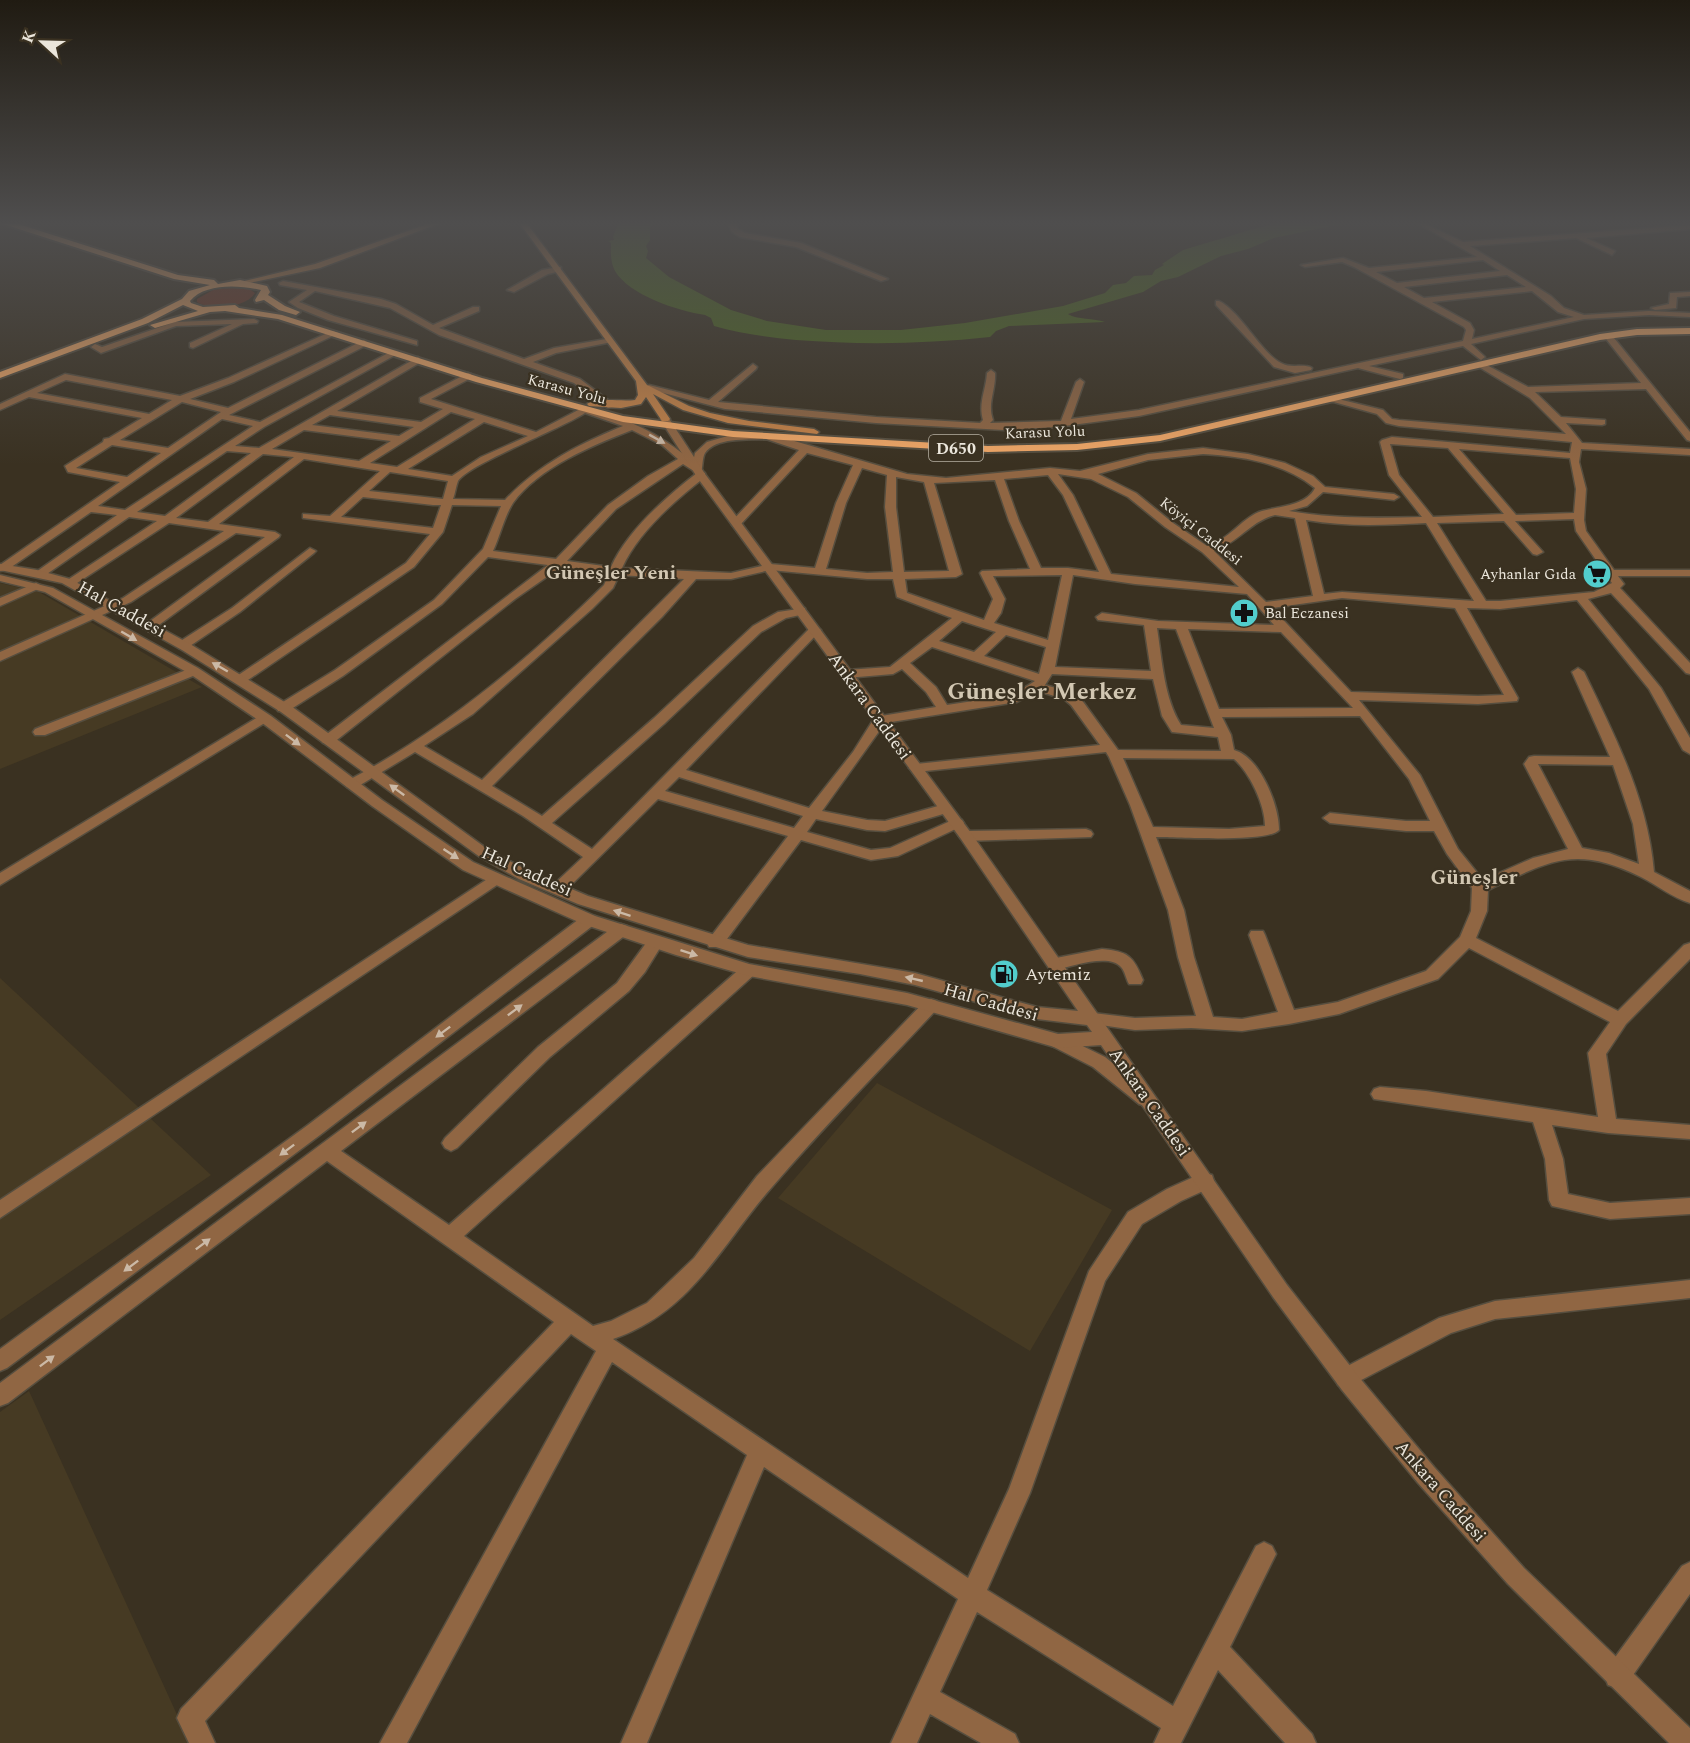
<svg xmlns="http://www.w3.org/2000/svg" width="1690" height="1743" font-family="Spectral,serif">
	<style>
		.built { fill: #463a23 }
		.green { fill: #6d3321 }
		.water { fill: #4d681f }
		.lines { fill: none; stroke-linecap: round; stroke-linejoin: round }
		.minor-casing { stroke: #564e3f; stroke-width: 3 }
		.tertiary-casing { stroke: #564e3f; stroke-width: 3 }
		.secondary-casing { stroke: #564e3f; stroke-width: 3 }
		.trunk-casing { stroke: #564e3f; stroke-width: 4 }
		.minor { fill: #906643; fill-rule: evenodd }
		.tertiary { fill: #906643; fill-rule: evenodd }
		.secondary { fill: #c58247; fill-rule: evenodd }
		.trunk { fill: #f1a766; fill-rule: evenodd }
		.oneway { fill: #cbb9a6 }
		.labels { text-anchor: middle; stroke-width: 4.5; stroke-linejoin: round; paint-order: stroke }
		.far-street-label { font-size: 15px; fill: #ebe6db; stroke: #3a3121 }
		.far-poi-label { font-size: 15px; fill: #ebe6db; stroke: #3a3121; text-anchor: end }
		.shield { fill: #3a3121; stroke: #b6b0a3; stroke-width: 1.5 }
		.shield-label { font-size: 16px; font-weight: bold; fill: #ebe6db }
		.street-label { font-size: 18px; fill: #ebe6db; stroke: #3a3121 }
		.poi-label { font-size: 18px; fill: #ebe6db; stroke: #3a3121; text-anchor: start }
		.far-district-label { font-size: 20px; font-weight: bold; fill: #d2c7b2; stroke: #3a3121 }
		.quarter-label { font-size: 21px; font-weight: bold; fill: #d2c7b2; stroke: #3a3121 }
		.district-label { font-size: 24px; font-weight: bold; fill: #d2c7b2; stroke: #3a3121 }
	</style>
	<rect width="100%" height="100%" fill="#3a3121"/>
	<!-- built -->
	<path class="built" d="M0,583L39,592L202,687L0,769Z
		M0,978L211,1175L0,1320Z
		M877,1083L1112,1210L1030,1351L778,1198Z
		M29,1391L190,1743H0V1412Z"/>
	<!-- green -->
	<path class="green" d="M232,287L248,288L255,293C246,308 211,311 197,302V299L213,290Z"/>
	<!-- water -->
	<path class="water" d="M619,221H656L650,227V240L646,246L648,251L646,258L669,277L731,310L767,321L826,330H901L965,323L1063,306L1105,293L1113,285L1126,283L1134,276L1152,275L1155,270L1164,265L1162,264L1183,250L1257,228L1292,221H1355L1274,238L1248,249L1221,256L1178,277L1161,281L1143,292L1068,314C1077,320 1094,318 1105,322L1009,326L996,331L990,337C925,344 861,345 796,340C769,337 740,334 714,326L711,318L705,315C678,311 629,295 615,271C610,262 611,252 611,243L608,241L614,240L613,237Z"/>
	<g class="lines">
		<!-- minor casing -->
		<g class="minor-casing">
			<path id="minor" d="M376,221L372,224L368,222L369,221Z
				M727,221H734L738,229L745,233L801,243L888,279L881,281L796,247L740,237L732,232Z
				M1419,221L1463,242L1690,225V229L1586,238L1615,251L1612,255L1576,238L1470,246L1551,296L1564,308L1584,315L1649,311L1690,313V317L1649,315L1584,319L1471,344L1485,357L1481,360L1463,346L1369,366L1403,374V378L1400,379L1358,368L1139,416L1057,427L1004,430L876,423L725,409L644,388L649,385L709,400L753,364L757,367L756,369L718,402L876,417L980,423L983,420C978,403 986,390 987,373L991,370L995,373C996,390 987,403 993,420L990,423L1057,421H1061L1076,382L1080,379L1084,382L1071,419L1139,410L1463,341L1466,330L1464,327L1354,267L1342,262L1305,267L1301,265L1343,258L1369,268L1477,257L1419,224ZM1483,260L1500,271L1397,283L1376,272ZM1507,275L1526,287L1424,298L1404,287ZM1532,291L1558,312L1574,317L1472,339L1474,330L1470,323L1432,302Z
				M558,267H561V271L548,274L514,292L507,290L542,270Z
				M283,281L381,299L396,304L433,325L473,307H479V311L439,328L524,359L554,348L612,338V342L556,353L533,362L580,379L616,406L608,408L574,383L439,335L390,308L315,291L299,302L334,316L417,341V345L328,320L298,308L289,302L307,290L280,285L279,283Z
				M1690,292V296L1677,297L1676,308L1655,310L1651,308L1669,304L1670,293Z
				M1219,301C1240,311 1262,354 1281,363C1291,369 1304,363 1312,368L1311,370L1295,373L1274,367L1216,305V301Z
				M254,319L258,321L257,323L243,324L193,348L190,347V343L232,324L176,326L101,353L91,347L95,344L102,347L175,322Z
				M332,331L339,333L234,382L190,399L228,408L364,340L368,343L367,345L229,415L260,422L392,351L399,353L264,427L235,446L259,448L418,357L422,360L421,362L337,411L421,422L443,409L420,402V398L468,373L471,374V378L431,399L536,432L584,407C628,419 658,432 693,462L695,453L707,442L731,435L767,433L907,474L946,478L1050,468L1080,471L1148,454L1203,448L1248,454L1285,463L1313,476L1325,487L1394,494L1399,497L1394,500L1323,492L1307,506L1289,511C1334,519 1377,518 1422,517L1389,475L1380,442L1382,440L1392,437L1570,453L1572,442L1399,426L1386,423L1377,414L1330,401V397L1383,410L1392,419L1399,420L1566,434L1530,398L1474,364L1481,362L1528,387L1641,383L1603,335L1610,333L1690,432V441L1687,440L1646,389L1535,392L1561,417L1605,420V424L1602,425L1566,423L1582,443L1690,449V455L1581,449L1579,462L1586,489L1584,520L1586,531L1614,570H1690V576H1618L1624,584L1620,588L1690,663V674L1686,673L1611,593L1588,599L1661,688L1690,738V754L1683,750L1649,689L1577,600L1500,609L1467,608L1518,698L1517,701L1478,704L1359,700L1420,775L1458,849L1483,880L1533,858L1568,849L1524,764L1529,757L1534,756L1610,757L1572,672L1578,668L1584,672C1615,736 1648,800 1654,872L1690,891V903C1673,898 1657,885 1641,877C1574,844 1550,861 1488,890L1487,911L1476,938L1618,1011L1684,945L1690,943V959L1626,1024L1606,1054L1616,1119L1690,1125V1139L1608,1133L1552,1125L1563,1159L1568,1194L1610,1203L1690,1198V1214L1610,1219L1552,1206L1549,1200L1545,1159L1533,1122L1374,1099L1371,1094L1374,1089L1380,1087L1426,1091L1598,1117L1588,1053L1610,1022L1469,948L1438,979L1339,1014L1289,1024L1242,1031L1191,1028L1135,1030L1087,1023L1085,1019L1087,1015L1093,1013L1135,1018L1196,1016L1178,957L1168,910L1130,805L1109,757L1106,752L916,772L909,768L916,764L1100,745L1071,705L1064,699L1038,691L1017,702L885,723L822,811L867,820L885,821L945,804L950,806L952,809L950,812L885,831L867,830L816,819L807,832L871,850L890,848L957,818L962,820L964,823L962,826L898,856L871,860L801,840L721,947H709L707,943L709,939L788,836L658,799L563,893H553L550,889L553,885L583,857L523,816L415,752L357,787H347L345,784L347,781C440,733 530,658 604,585L609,573L561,567L515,599L333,743H323L321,740L323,737L548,565L488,557L442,604L343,676L288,711H278L277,708L278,705L335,670L434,600L483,549L501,506L452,505L443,532L414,567L245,682H237L235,679L237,676L406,563L430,534L303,518V514L330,516L380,471L304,459L219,524L275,532L280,535L279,537L152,630L148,631L142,627L265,537L236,533L131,602L0,661V652L123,598L224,531L169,523L74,585H66V581L157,521L129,517L44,576H36V572L117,515L91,512L7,570L0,571V565L120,482L68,472L65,466L103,442L104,439L109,438L142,418L29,397L0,410V404L65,374L180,396L228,378ZM66,380L172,400L149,414L37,393ZM182,402L221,412L168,448L120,440ZM451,412L475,419L397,467L370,463ZM585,413L623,426C579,444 538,465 505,500L453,499C455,494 456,486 458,481C469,464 561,429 585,413ZM330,415L414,427L399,436L312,425ZM222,419L253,426L125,510L98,506ZM484,422L528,436L481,457L452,476L408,469ZM304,430L391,441L359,461L272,449ZM632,430L662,445L678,459L648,476L608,505L556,559L493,551C500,536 504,517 513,503C538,468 593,445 632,430ZM766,439L799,450L732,521V525H740L807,453L853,465L836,503L815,568L770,564L731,573L622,568C637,534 675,500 705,477V473L701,472C703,467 702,458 705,453C716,437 749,440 766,439ZM1390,444L1448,448L1504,514L1433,517L1399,475ZM112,445L161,453L127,477L76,468ZM1459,449L1570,458L1576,489L1574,513L1516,515ZM227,451L251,453L165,516L137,512ZM263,454L294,457L208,522L176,518ZM1203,454C1242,456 1284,463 1315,488C1306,507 1276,506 1259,512C1240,520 1230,539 1207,546L1173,523L1136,493L1098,474L1148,460ZM683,464L697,473C666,497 627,531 611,567L567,561L616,509ZM862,468L887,475L885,507L893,572L867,573L826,569L846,503ZM390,472L448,481L443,499L369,491ZM1058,474L1091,479L1128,497L1165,527L1202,552L1239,587L1111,574L1073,495ZM1048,475L1063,495L1099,572L1068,568H1041L1019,521L1004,479ZM896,477L924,482L949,571L904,572L896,507ZM995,480L1009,521L1030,569L982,571L980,573L993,599L984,620L907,593L905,579L956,577L962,574L934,483ZM363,497L433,505H441L433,528L341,517ZM1275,515L1295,518L1313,596L1266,602L1214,551C1238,543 1251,521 1275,515ZM1574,519L1576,531L1612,583L1594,592L1500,601H1486L1437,523L1504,521L1533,554L1537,555L1543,552L1515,521ZM1306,520C1346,527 1386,525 1426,523L1474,601L1342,592L1324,594ZM770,570L867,579H893L897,597L952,618L890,667L846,670L840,674L846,678L893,674L902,669L926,692L936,707L875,717L853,752L809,808L686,770L821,630L815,626L811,627L592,849L552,823L664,724L761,632L786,618L805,614V608L778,612L753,626L654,718L542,816L492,786L662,617L696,579H731ZM619,575L684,579L482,780L424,746L473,714L592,609L613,588ZM1062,575L1048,640L994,623L1001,613L1005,599L993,576ZM1073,575L1135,584L1247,594L1274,625L1158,621L1102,613L1096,617L1098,620L1144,625L1151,671L1055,667ZM1342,598L1455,608L1504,695L1478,696L1351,692L1272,608ZM962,621L996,632L974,652L939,641ZM1157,628L1176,629L1214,728L1181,725C1164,698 1162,660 1157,628ZM1188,629L1281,632L1353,708L1219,709ZM1006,635L1046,647L1039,674L984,656ZM932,647L1035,681L1013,695L947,705L936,687L910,663ZM1052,674L1153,679L1162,716L1172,732L1218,737L1221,751L1118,750L1081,699L1074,693L1045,685ZM1360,716L1409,779L1430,821H1406L1330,813L1323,818L1330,823L1406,831H1434L1447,854L1472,888L1471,911L1460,937L1426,971L1338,1002L1294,1010L1265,935L1263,931H1251L1249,935L1278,1012L1242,1019L1213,1017L1194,957L1184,910L1156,837C1177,837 1268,843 1279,830C1279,805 1260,757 1234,750L1231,735L1222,717ZM1123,758L1234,759C1250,773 1265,805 1265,826L1229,829L1153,827ZM1538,764L1613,765L1633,824L1639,864L1609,853L1582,848ZM679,777L803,816L794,828L665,791Z
				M310,548L316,551L314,553L240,612L187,648H179V642L232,608Z
				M36,583L42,586L40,588L0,606V598Z
				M194,667L200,671L198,674L45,735H35L33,732L35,729Z
				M263,714L270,718L268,721L0,885V873Z
				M1086,829L1091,831L1093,834L1091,837L966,841L959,836L966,831Z
				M495,874L503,879L500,883L0,1218V1200Z
				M589,915L595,916L597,920L595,924L320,1135L7,1368L0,1371V1349L308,1125L583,916Z
				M621,924L627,926L629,930L627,934L341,1151L449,1225L743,966H755L757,970L755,974L464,1236L593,1326L611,1321L647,1303L694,1258L757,1176L925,1001L931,999L937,1001L939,1005L937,1009C882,1068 824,1126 772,1187C721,1245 692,1312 613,1339L968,1578L1009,1489L1089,1271L1128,1212L1167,1189L1198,1175L1205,1173L1212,1175L1214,1181L1212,1187L1181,1201L1142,1224L1105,1281L1030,1493L987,1590L1173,1706L1256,1546L1264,1542L1272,1546L1276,1554L1272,1562L1230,1647L1312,1734L1316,1743H1285L1218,1670L1181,1743H1154L1161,1728L977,1612L940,1692L1015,1734L1019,1743H981L930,1714L917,1743H891L958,1599L764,1467L647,1743H621L747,1455L612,1362L407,1743H380L596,1351L571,1334L205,1721L215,1743H189L177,1718L181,1709L554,1322L327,1161L8,1403L0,1406V1383L615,926Z
				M655,937L661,939L663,943L645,972L629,991L550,1057L457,1148L451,1151L445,1148L442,1143L445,1138L538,1047L617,983L649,939Z
				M1102,949C1128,951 1134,957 1143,980L1141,984H1129C1126,979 1125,971 1121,967C1110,953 1071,966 1056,970L1050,968L1048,964L1050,960L1056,958Z
				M1058,1034L1105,1057L1151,1094L1154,1099L1151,1104L1145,1106L1139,1104L1093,1067L1052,1046L1049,1041L1052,1036Z
				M1690,1280V1298L1495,1319L1451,1333L1346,1388L1338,1385L1335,1378L1338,1371L1439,1318L1495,1301Z
				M1690,1562V1594L1626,1685L1617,1688L1608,1685L1605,1676L1608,1667L1682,1566Z"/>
		</g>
		<!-- tertiary casing -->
		<g class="tertiary-casing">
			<path id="tertiary" d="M662,417H668L705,474L971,833L1287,1285L1358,1376L1434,1467L1524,1568L1690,1728V1743H1669L1508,1584L1418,1483L1342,1390L1273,1297L1101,1045L1058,1048L907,1005L749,976L676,955L583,924L463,870L372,806L261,722L190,674L45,592L0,581V575L53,588L198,668L271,716L382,800L473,862L595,916L749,964L907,993L1058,1034L1092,1032L1087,1025L1037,1019L915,985L860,974L748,957L578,904L519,879L480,857L281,712L182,650L62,583L0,570V564L37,570L70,579L190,644L291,706L490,851L529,871L588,896L748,945L915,973L1037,1007L1078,1011L961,839L697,477L660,419Z"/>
		</g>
		<!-- secondary casing -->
		<g class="secondary-casing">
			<path id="secondary" d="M436,221H446L320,268L240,285L236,283L315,264Z
				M518,221H525L647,385L689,406L710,413L749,421L814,429L819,432L817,434L728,423L683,410L653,394L670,419L668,421H662L646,397L641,404L621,408L589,406L587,404C598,397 621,402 635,400L638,395L636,381Z"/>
		</g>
		<!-- trunk casing -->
		<g class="trunk-casing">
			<path id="trunk" d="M0,221H9L178,275L214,280L218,284L240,280L267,286L270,292L268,295L285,306L300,312L296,315L279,310L264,300L256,302L255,300L261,290C239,285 205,283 190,301L191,303L203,307L235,305L239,308L282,315L482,378L623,416L733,431L988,446L1077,444L1160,435L1600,334L1637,329L1690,328V334L1637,335L1600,340L1160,441L1077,450L988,452L733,437L623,422L476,382L278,319L225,311L210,312L155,328L150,325L198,311L183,305L148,323L0,378V372L142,319L182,299L189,291L210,285L174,279L0,223Z"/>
		</g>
		<!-- minor -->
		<use href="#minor" class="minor"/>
		<!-- tertiary -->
		<use href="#tertiary" class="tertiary"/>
		<!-- secondary -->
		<use href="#secondary" class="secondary"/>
		<!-- trunk -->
		<use href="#trunk" class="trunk"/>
	</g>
	<!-- one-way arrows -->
	<defs><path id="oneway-solid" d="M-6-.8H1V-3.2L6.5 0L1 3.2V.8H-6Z" transform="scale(1.5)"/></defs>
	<g class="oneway">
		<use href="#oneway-solid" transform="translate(657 439) rotate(29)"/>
		<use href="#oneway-solid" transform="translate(129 636) rotate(30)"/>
		<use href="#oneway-solid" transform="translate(220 667) rotate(-150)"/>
		<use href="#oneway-solid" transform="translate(293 740) rotate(37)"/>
		<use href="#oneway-solid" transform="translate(397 790) rotate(-144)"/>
		<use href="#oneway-solid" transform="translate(451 854) rotate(33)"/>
		<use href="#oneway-solid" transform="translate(622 913) rotate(-162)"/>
		<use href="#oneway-solid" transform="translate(689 953) rotate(18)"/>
		<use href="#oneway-solid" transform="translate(914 979) rotate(-167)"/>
		<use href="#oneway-solid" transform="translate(515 1010) rotate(-37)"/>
		<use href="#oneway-solid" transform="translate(443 1032) rotate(143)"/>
		<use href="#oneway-solid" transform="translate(359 1127) rotate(-37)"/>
		<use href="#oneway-solid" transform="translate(287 1150) rotate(143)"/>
		<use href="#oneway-solid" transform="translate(203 1244) rotate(-37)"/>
		<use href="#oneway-solid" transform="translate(131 1266) rotate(143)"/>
		<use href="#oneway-solid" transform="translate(47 1361) rotate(-37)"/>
	</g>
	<!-- sky -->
	<linearGradient id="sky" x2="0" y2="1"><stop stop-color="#201b12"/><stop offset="0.48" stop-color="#4f4e4e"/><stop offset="1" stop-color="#4f4e4e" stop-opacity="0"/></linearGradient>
	<rect width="1690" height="465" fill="url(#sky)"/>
	<!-- icons -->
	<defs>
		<g id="supermarket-disc" transform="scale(1.5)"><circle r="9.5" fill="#52cdcc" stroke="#3a3121"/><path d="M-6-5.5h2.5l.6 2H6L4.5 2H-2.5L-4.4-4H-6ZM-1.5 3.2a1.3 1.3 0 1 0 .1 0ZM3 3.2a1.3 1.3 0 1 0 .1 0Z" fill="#111"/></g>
		<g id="pharmacy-disc" transform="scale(1.5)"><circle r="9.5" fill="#52cdcc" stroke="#3a3121"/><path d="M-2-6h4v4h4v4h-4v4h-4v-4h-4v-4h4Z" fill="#111"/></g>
		<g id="fuel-disc" transform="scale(1.5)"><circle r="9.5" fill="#52cdcc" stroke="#3a3121"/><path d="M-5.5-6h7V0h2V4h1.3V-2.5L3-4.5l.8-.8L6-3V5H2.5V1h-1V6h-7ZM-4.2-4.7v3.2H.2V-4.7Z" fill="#111"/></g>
	</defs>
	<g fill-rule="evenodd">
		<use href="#supermarket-disc" x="1597" y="574"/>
		<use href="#pharmacy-disc" x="1244" y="613"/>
		<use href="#fuel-disc" x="1004" y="974"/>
	</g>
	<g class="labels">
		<!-- far-street labels -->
		<g class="far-street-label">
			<text transform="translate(567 389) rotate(15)" y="5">Karasu Yolu</text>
			<text transform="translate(1045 432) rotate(-2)" y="5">Karasu Yolu</text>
			<text transform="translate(1201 531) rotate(38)" y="5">Köyiçi Caddesi</text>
		</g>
		<!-- far-poi labels -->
		<g class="far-poi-label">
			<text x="1576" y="579">Ayhanlar Gıda</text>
			<text x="1265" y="618" text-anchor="start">Bal Eczanesi</text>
		</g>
		<!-- shield labels -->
		<rect class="shield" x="929" y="435" width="54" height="26" rx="4.5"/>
		<g class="shield-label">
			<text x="956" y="454">D650</text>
		</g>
		<!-- street labels -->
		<g class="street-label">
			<text transform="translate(122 609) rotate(29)" y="6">Hal Caddesi</text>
			<text transform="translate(870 706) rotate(54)" y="6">Ankara Caddesi</text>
			<text transform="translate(527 871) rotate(24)" y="6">Hal Caddesi</text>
			<text transform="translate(991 1002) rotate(16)" y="6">Hal Caddesi</text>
			<text transform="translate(1150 1102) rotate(55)" y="6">Ankara Caddesi</text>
			<text transform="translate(1441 1491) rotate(49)" y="6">Ankara Caddesi</text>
		</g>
		<!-- poi labels -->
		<g class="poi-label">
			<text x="1025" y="980">Aytemiz</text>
		</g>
		<!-- far-district labels -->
		<g class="far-district-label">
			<text x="611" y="579">Güneşler Yeni</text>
		</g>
		<!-- quarter labels -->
		<g class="quarter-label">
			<text x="1474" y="884">Güneşler</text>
		</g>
		<!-- district labels -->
		<g class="district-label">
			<text x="1042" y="699">Güneşler Merkez</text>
		</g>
	</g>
	<!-- north arrow -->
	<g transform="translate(42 42) rotate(292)" stroke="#3a3121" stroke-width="4.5" paint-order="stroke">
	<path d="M0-4.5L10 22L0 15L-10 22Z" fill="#ebe6db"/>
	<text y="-9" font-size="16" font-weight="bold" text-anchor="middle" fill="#ebe6db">K</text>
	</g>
</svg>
